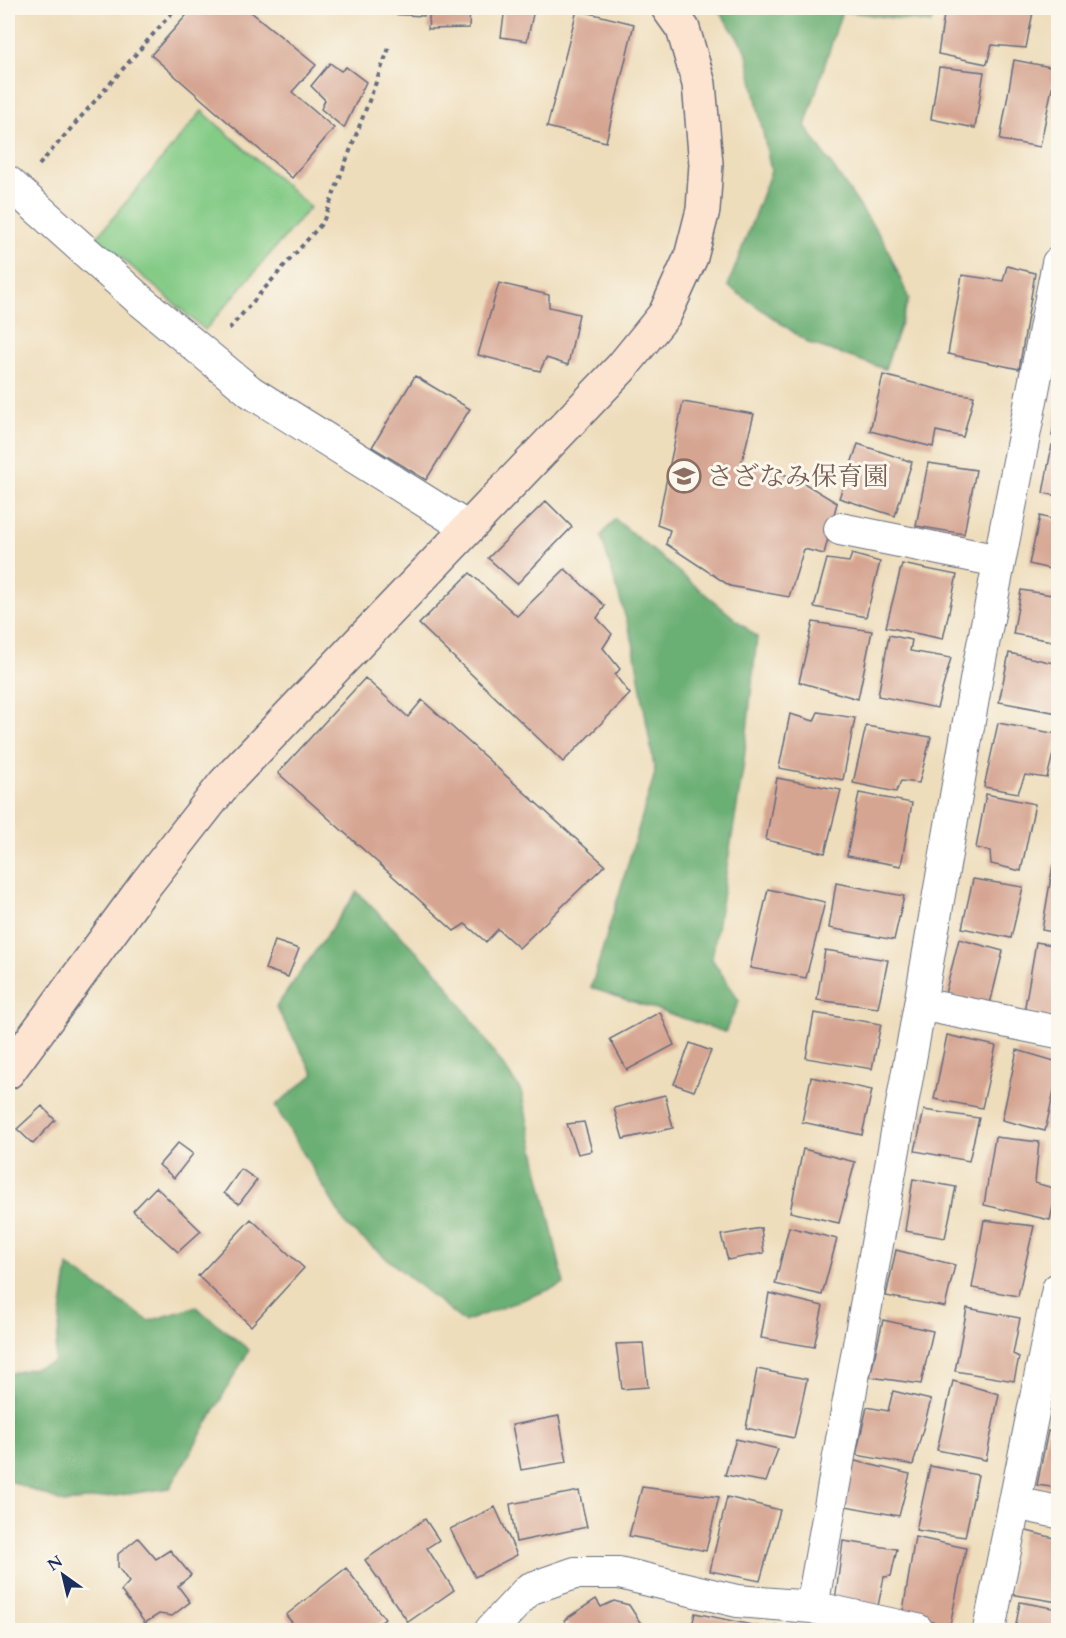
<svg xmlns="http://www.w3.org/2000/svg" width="1066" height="1638" font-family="Cardo,'Noto Serif JP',serif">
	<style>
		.green { fill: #84cb86; stroke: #507d72; stroke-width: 1.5 }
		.forest { fill: #6baf73; stroke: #436f68; stroke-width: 1.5 }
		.building { fill: #d6a592 }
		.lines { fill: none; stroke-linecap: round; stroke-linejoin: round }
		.street-casing { stroke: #656c7f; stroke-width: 34 }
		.secondary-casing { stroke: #656c7f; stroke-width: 36 }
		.path { stroke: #656c7f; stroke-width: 4; stroke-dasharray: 4.5 4.5; stroke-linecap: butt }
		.street { stroke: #fff; stroke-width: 32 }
		.secondary { stroke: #fde4d0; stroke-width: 33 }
		.labels { text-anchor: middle; stroke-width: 6; stroke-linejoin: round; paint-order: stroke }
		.education-label { font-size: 26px; fill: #785e54; stroke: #fbf7ec; text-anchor: start }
	</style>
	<rect width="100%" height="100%" fill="#fbf7ec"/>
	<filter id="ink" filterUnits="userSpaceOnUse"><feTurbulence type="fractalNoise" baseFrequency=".0167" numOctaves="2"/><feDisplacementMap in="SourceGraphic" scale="12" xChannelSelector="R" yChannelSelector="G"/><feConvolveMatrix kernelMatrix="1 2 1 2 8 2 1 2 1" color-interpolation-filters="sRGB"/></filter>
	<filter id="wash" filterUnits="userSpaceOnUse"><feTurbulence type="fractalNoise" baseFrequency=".008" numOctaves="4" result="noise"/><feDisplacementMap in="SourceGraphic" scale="24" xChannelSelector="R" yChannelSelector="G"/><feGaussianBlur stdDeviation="1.35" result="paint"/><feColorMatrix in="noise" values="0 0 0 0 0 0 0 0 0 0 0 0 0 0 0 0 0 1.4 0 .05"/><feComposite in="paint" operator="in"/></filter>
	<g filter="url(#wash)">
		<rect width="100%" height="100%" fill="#edb"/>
		<!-- green -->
		<path class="green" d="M202,111L310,207L205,330L97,237Z"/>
		<!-- forest -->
		<path class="forest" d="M717,8H936L931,23L842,11L805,126L885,243L909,299L885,369L809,343L728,286L771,171L746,50Z
			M615,519L757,637L743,769L712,959L739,1001L725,1032L591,988L655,773L633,642L601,536Z
			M357,892L440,975L521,1091L564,1284L464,1322L347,1226L275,1106L314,1074L276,1007Z
			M68,1266L149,1321L196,1307L249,1350L170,1488L64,1503L8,1480V1374L54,1363Z"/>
		<g id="blocks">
			<!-- building -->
			<path class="building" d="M193,8H246L316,65L292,92L334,128L292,178L151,55Z
				M387,8H425L424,16L387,14Z
				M430,8H470L469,28L428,29Z
				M505,8L534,10L527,41L501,37Z
				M945,8H999L1033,12L1026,48L992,45L987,64L938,54Z
				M577,10L634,24L606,142L547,127Z
				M1014,60L1056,68L1040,147L1000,140Z
				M330,63L341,71L346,67L366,82L344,128L321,109L325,100L311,86Z
				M939,67L984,72L975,128L931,119Z
				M1007,266L1035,273L1019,369L948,354L962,275L1003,281Z
				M499,283L549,295V307L579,314L568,365L546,358L540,371L478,355Z
				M883,375L944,391L974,396L963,437L936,431L933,447L870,431Z
				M415,376L470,409L426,480L372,447Z
				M683,402L754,414L741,465L794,477L837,503L824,554L804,549L789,597L730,586L666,544L670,530L657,525Z
				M1057,406H1058V437L1052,436Z
				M858,444L912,462L895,516L839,498Z
				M1052,445L1058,446V496L1043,493Z
				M928,463L976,470L964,534L916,526Z
				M546,501L572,527L517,584L488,558Z
				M1040,516L1058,521V571L1029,564Z
				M852,554L880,562L866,617L814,607L827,559L849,562Z
				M902,564L957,575L943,639L886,627Z
				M565,569L605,606L597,618L612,634L603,648L620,669L615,675L630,694L563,762L419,624L470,573L517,616Z
				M1021,590L1058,596V642L1013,634Z
				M813,622L872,631L858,699L799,682Z
				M889,635L912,640L910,651L951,658L937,708L878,696Z
				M1009,653L1058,664V713L999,702Z
				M365,678L408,717L422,700L605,865L519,948L498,929L486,942L465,924L454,931L278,773Z
				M818,712L855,718L843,780L779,768L790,714L814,721Z
				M998,723L1058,734L1047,778L1025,775L1018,793L984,787Z
				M866,726L931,737L919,783L901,781L896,792L853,783Z
				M777,778L841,790L825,853L766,840Z
				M859,793L912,803L901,866L847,856Z
				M986,794L1035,804L1021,871L991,864L990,851L976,848Z
				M1053,865L1058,866V933L1042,930Z
				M973,879L1023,887L1011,938L962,928Z
				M836,883L904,896L894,940L829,928Z
				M768,889L825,902L806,978L750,968Z
				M959,939L1003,951L990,1004L945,994Z
				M275,941L299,949L288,977L265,969Z
				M1036,942L1058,946V1019L1024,1012Z
				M825,950L888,960L878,1008L817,1000Z
				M660,1012L674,1045L627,1070L610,1039Z
				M814,1013L881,1024L872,1069L806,1058Z
				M947,1035L996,1046L982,1108L934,1099Z
				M690,1043L711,1051L694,1091L674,1084Z
				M1017,1050L1058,1062V1073L1045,1131L1002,1120Z
				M811,1077L872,1090L862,1135L802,1122Z
				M665,1095L673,1128L623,1139L614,1108Z
				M42,1106L55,1120L33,1144L17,1129Z
				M924,1110L979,1118L969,1161L915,1151Z
				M584,1122L592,1151L578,1154L567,1124Z
				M995,1137L1039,1142L1035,1183L1057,1189L1050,1220L984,1205Z
				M178,1143L193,1154L174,1178L159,1165Z
				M803,1149L855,1162L839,1223L790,1212Z
				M241,1169L257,1180L239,1204L224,1193Z
				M913,1179L956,1187L945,1238L905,1231Z
				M156,1187L201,1231L178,1252L133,1211Z
				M251,1219L304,1268L251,1326L198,1276Z
				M984,1220L1034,1226L1018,1296L972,1288Z
				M789,1227L837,1239L822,1295L775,1284Z
				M761,1228L764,1253L728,1260L721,1235Z
				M896,1250L955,1265L945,1307L886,1296Z
				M769,1293L823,1306L814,1347L761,1338Z
				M967,1308L1020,1318L1013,1354L1019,1357L1014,1381L955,1371Z
				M883,1320L933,1331L921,1384L870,1377Z
				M643,1343L648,1387L622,1389L616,1344Z
				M757,1369L807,1379L794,1438L746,1428Z
				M1057,1369H1058V1401L1051,1400Z
				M953,1381L999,1394L986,1460L937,1450Z
				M893,1391L931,1400L913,1465L856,1455L867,1407L888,1411Z
				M559,1416L567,1462L521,1470L512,1425Z
				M1048,1431L1058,1432V1488L1037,1485Z
				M736,1439L778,1449L766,1482L725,1475Z
				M851,1460L910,1474L899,1516L840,1505Z
				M930,1466L978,1475L965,1537L916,1530Z
				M642,1487L719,1497L706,1551L629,1536Z
				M579,1491L587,1527L516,1542L510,1504Z
				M727,1497L780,1510L760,1581L710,1571Z
				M495,1507L517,1555L475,1577L450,1529Z
				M425,1519L439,1540L427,1548L454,1590L408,1622L365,1560Z
				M1023,1530L1058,1539V1602L1010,1594Z
				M915,1537L966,1548L950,1625L902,1617Z
				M138,1538L156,1559L170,1550L191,1575L178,1586L190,1602L172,1616L159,1614L145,1623L121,1591L129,1582L118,1567V1554Z
				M843,1541L897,1549L891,1576L884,1577L878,1606L835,1601Z
				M346,1568L385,1619L370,1630H298L286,1615Z
				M596,1599L601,1607L614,1601L629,1605L645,1630H570L564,1620Z
				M1020,1602L1058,1609V1630H1015Z
				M695,1613L766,1628L765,1630H691Z
				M775,1625L793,1630H774Z"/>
		</g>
	</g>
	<g filter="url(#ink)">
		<use href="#blocks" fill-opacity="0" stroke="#656c7f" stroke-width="1.5"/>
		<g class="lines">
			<!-- street casing -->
			<g class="street-casing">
				<path id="street" d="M8,182L141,301L251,392L468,528
					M840,529L999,561
					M920,1004L1058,1032
					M1015,1503L1058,1512
					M812,1607L917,1630
					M491,1630L529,1589L575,1573H619L737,1601L812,1607L920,1004L977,675L1058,263
					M989,1630L1058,1289"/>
			</g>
			<!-- secondary casing -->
			<g class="secondary-casing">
				<path id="secondary" d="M8,1072L146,884L224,784L621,368L665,314L691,257L703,210L706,164L699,84L683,29L668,8"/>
			</g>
			<!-- path -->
			<path class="path" d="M39,165L176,8
				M229,329L323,222L389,48"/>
			<!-- street -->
			<use href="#street" class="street"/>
			<!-- secondary -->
			<use href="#secondary" class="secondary"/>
		</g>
	</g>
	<!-- icons -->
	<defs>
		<g id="school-ring" transform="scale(1.725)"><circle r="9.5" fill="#fbf7ec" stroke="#8d6e63" stroke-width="1.5"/><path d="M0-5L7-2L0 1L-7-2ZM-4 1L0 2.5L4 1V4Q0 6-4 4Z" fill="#8d6e63"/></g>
	</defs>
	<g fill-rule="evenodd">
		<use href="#school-ring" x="684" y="476"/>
	</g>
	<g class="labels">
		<!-- education labels -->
		<g class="education-label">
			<text x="707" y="485">さざなみ保育園</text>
		</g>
	</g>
	<!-- margin -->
	<rect width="1066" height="1638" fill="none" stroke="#fbf7ec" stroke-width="30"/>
	<!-- north arrow -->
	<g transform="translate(63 1575) rotate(326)" stroke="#fbf7ec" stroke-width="4.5" paint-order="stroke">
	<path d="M0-4.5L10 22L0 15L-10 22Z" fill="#1b2f5e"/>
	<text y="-9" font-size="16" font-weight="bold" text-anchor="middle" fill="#1b2f5e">N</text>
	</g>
</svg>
